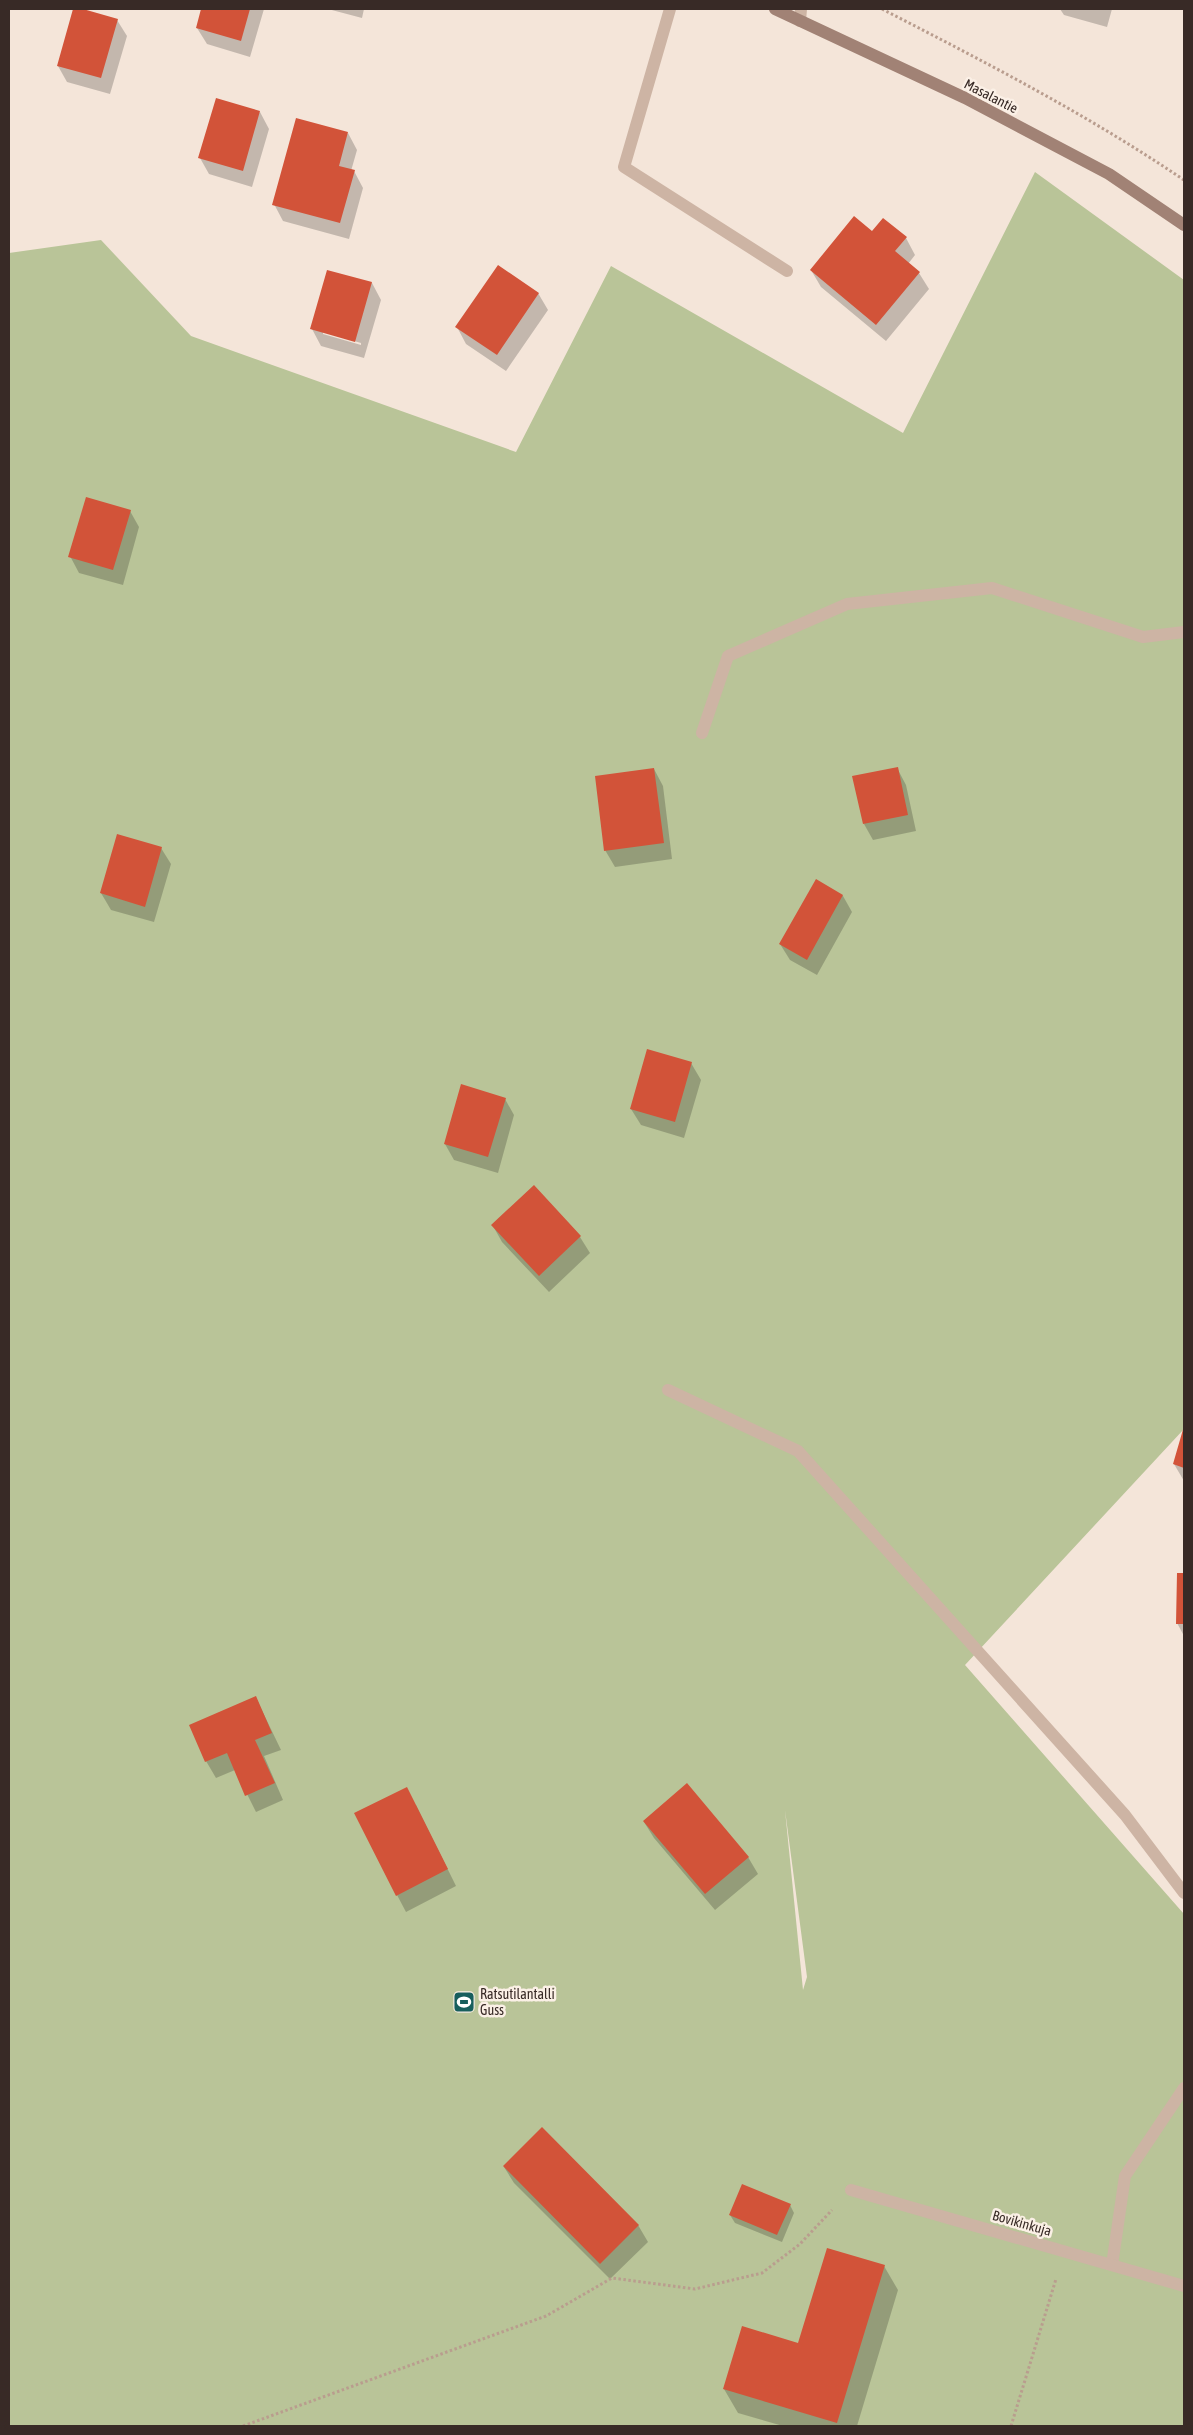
<svg xmlns="http://www.w3.org/2000/svg" width="1193" height="2435" font-family="'Asap Condensed',sans-serif">
	<style>
		.green { fill: #b9c498; fill-rule: evenodd }
		.shadow { fill: #0003; fill-rule: evenodd }
		.building { fill: #d25339 }
		.lines { fill: none; stroke-linecap: round; stroke-linejoin: round }
		.path { stroke: #b99d8e; stroke-width: 3; stroke-dasharray: 2.5 2.5; stroke-linecap: butt }
		.lane { stroke: #cdb4a4; stroke-width: 12 }
		.street { stroke: #cdb4a4; stroke-width: 12 }
		.secondary { stroke: #a18275; stroke-width: 12 }
		.labels { text-anchor: middle; stroke-width: 5; stroke-linejoin: round; paint-order: stroke }
		.street-label { font-size: 14px; fill: #382a26; stroke: #fbf0e6 }
		.poi-label { font-size: 14px; fill: #382a26; stroke: #fbf0e6; text-anchor: start }
	</style>
	<rect width="100%" height="100%" fill="#f4e5d9"/>
	<!-- green -->
	<path class="green" d="M1035,172L1184,280V1429L965,1665L1184,1914V2426H9V253L101,240L191,336L516,452L611,266L903,433ZM785,1810L807,1977L803,1990Z"/>
	<!-- shadow -->
	<path class="shadow" d="M74,9L117,20L127,36L110,94L67,82L58,66Z
		M203,9H264L250,57L207,44L197,28Z
		M328,9H364L362,18Z
		M1060,9H1112L1107,27L1064,15Z
		M260,112L269,129L252,187L209,174L200,158Z
		M348,133L357,150L351,171H354L363,188L349,239L283,221L274,204Z
		M873,233L906,238L915,255L908,264L919,273L929,289L886,341L821,287L811,270Z
		M328,271L372,283L381,300L364,358L321,346L312,329ZM323,332L361,343V345L323,334Z
		M538,293L548,310L506,371L466,344L457,327Z
		M130,511L139,527L123,585L79,573L70,556Z
		M897,768L906,785L916,831L873,840L864,824Z
		M654,769L663,786L672,859L615,867L605,850Z
		M161,848L171,864L154,922L111,910L101,893Z
		M816,881L843,896L852,912L817,975L790,960L780,944Z
		M691,1063L701,1080L684,1138L641,1125L631,1109Z
		M505,1099L514,1115L498,1173L454,1160L445,1144Z
		M534,1187L580,1237L590,1253L549,1292L502,1242L493,1226Z
		M1184,1429V1481L1174,1464Z
		M1178,1574H1184V1636L1177,1623Z
		M256,1698L281,1750L264,1756L283,1800L256,1812L235,1770L216,1778L206,1761Z
		M416,1805L456,1886L406,1912L397,1895Z
		M644,1822L748,1857L758,1874L715,1910L654,1838Z
		M504,2167L638,2225L648,2242L610,2279L514,2183Z
		M790,2205L794,2213L782,2242L735,2223L730,2215Z
		M884,2266L898,2290L857,2426H783L738,2413L724,2389L799,2344Z"/>
	<!-- building -->
	<path class="building" d="M73,9H83L118,19L101,78L57,66Z
		M201,9H250L241,41L196,28Z
		M216,98L260,111L243,171L198,158Z
		M296,118L348,132L339,166L355,170L340,223L272,205Z
		M854,216L872,231L883,218L907,237L895,251L920,272L876,325L810,270Z
		M498,265L539,293L497,355L455,327Z
		M327,270L372,282L355,342L310,329Z
		M86,497L131,510L113,570L68,557Z
		M898,767L908,815L863,824L852,776Z
		M654,768L664,843L604,851L595,776Z
		M117,834L162,847L145,907L100,893Z
		M816,879L843,895L807,960L779,944Z
		M647,1049L692,1062L675,1122L630,1109Z
		M461,1084L506,1098L488,1157L444,1144Z
		M534,1185L581,1236L539,1276L491,1225Z
		M1184,1426V1468L1173,1464Z
		M1177,1573H1184V1624H1176Z
		M256,1696L272,1733L255,1740L275,1783L245,1796L227,1753L205,1762L189,1725Z
		M687,1783L749,1857L705,1894L643,1821Z
		M407,1787L448,1869L396,1896L354,1813Z
		M542,2127L639,2225L600,2264L503,2166Z
		M742,2184L791,2204L777,2235L729,2215Z
		M827,2248L885,2265L837,2423L723,2389L742,2326L798,2343Z"/>
	<g class="lines">
		<!-- path -->
		<path class="path" d="M882,9C985,62 1088,115 1184,180
			M243,2426L546,2316L612,2278L695,2289L762,2273L800,2244L832,2210
			M1011,2426L1056,2279"/>
		<!-- lane -->
		<path class="lane" d="M670,9L624,167L787,271
			M702,733L728,656L847,604L992,588L1143,637L1184,632
			M668,1390L798,1451L1125,1815L1184,1893
			M1112,2265L1125,2176L1184,2088"/>
		<!-- street -->
		<path class="street" d="M800,21L801,9
			M851,2190L1184,2286"/>
		<!-- secondary -->
		<path class="secondary" d="M775,9L965,98L1109,174L1184,225"/>
	</g>
	<!-- icons -->
	<defs>
		<g id="stadium-square" transform="scale(1.125)"><rect x="-9" y="-9" width="18" height="18" rx="4" fill="#175e5d" stroke="#fbf0e6"/><path d="M0-5a6.5 5 0 1 0 0 10a6.5 5 0 1 0 0-10ZM-3.5-1.8h7v3.6h-7Z" fill="#fff"/></g>
	</defs>
	<g fill-rule="evenodd">
		<use href="#stadium-square" x="464" y="2002"/>
	</g>
	<g class="labels">
		<!-- street labels -->
		<g class="street-label">
			<text transform="translate(991 96) rotate(27)" y="5">Masalantie</text>
			<text transform="translate(1022 2223) rotate(16)" y="5">Bovikinkuja</text>
		</g>
		<!-- poi labels -->
		<g class="poi-label">
			<text x="480" y="1999">Ratsutilantalli<tspan x="480" dy="16">Guss</tspan></text>
		</g>
	</g>
	<!-- border -->
	<rect width="1193" height="2435" fill="none" stroke="#382a26" stroke-width="20"/>
</svg>
